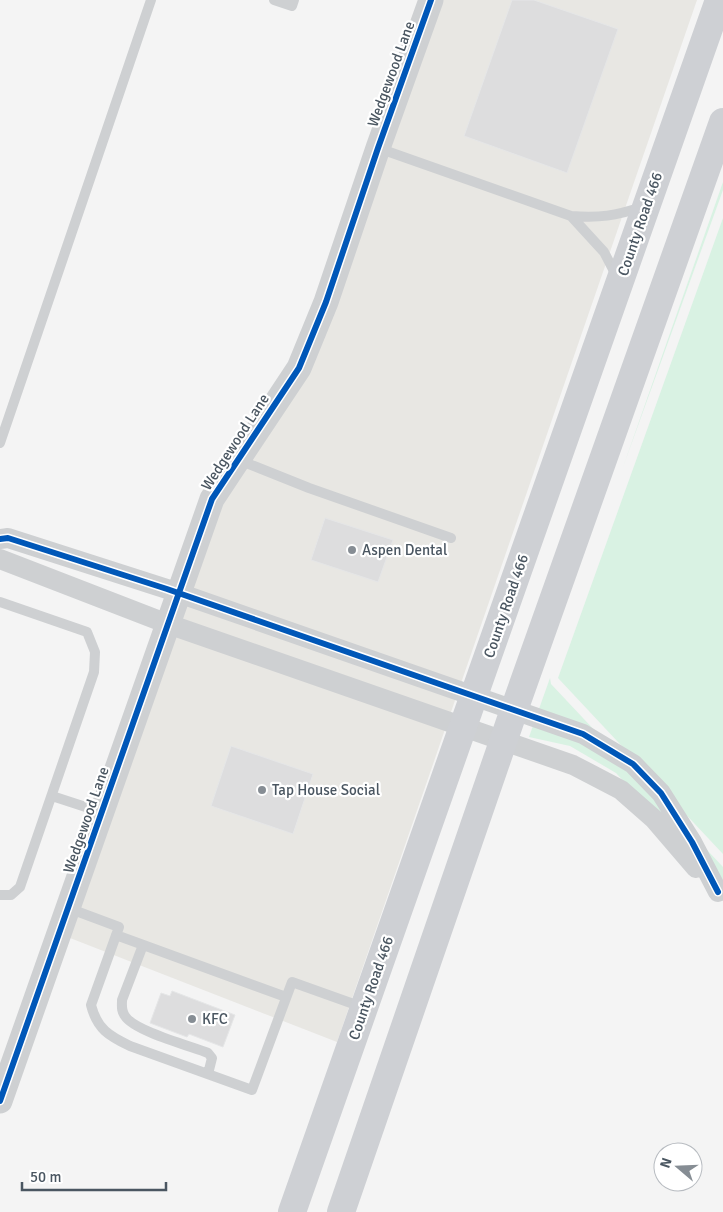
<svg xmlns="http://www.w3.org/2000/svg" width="723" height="1212" font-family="Signika,sans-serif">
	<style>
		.commercial { fill: #e8e7e3 }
		.green { fill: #d9f2e3 }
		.building { fill: #ddddde; stroke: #e5e6e7 }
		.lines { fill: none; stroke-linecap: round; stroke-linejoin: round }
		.service { stroke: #ced0d2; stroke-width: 10 }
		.minor { stroke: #ced0d2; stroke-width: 20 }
		.tertiary { stroke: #ced0d2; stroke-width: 25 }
		.secondary { stroke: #ced0d4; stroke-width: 28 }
		.cycleway-casing { stroke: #fff; stroke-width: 9 }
		.cycleway { stroke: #0057b8; stroke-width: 6 }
		.poi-dot { fill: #868d94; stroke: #fff; stroke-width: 2 }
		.labels { text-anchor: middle; stroke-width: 4.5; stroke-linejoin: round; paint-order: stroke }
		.street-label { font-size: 15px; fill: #4a5661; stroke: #fff }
		.poi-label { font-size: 15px; fill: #4a5661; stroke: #fff; text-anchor: start }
	</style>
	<rect width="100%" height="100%" fill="#f4f4f4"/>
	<!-- commercial -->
	<path class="commercial" d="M443,0H697L337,1042L70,938L222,504L389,152Z"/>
	<!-- green -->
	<path class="green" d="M723,182V190L622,470Z
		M723,218V854L558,678Z
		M550,678L551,684L723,867V891L665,825L616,773L570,746L529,737Z"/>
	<!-- building -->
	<path class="building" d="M512,0H534L618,29L567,173L464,136Z
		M325,518L393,540L378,582L311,560Z
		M231,746L313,774L293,834L211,806Z
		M172,991L235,1015L223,1047L189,1034L187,1037L150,1023L161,993L170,996Z"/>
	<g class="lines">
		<!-- service -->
		<path class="service" d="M274,0L292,6L294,0
			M378,148L571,216C600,218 615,216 642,207
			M571,216L604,252L617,277
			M0,443L151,0
			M239,460L309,488L451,538
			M0,602L87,632L95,652L94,672L20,887L11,895H0
			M52,796L101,812
			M68,908L119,927L91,1005C97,1029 109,1036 130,1046L252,1090L292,982L362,1007
			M116,935L286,997
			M143,945L122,1000C122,1006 121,1011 125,1016C134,1031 190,1046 208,1053L212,1058L208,1074"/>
		<!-- minor -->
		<path class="minor" d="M0,539L8,538L167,589L583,734L633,764L661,793L692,842L718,892
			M0,559L168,624L573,765L621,790L654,819L696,868"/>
		<!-- tertiary -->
		<path class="tertiary" d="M0,1101L212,499L299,368L326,302L378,148L431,0"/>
		<!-- secondary -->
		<path class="secondary" d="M292,1212L719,0
			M341,1212L514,710L723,122"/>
		<!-- cycleway casing -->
		<g class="cycleway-casing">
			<path id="cycleway" d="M0,539L8,538L167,589L583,734L633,764L661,793L692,842L718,892
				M0,1101L212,499L299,368L326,302L378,148L431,0"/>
		</g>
		<!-- cycleway -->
		<use href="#cycleway" class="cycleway"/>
	</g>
	<!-- markers -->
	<g class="poi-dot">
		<circle cx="352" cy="550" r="5"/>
		<circle cx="262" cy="790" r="5"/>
		<circle cx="192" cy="1019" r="5"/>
	</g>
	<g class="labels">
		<!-- street labels -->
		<g class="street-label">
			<text transform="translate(391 74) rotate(-70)" y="5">Wedgewood Lane</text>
			<text transform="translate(640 224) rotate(-71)" y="5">County Road 466</text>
			<text transform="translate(235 442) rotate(-57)" y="5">Wedgewood Lane</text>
			<text transform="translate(506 606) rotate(-71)" y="5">County Road 466</text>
			<text transform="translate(86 820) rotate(-71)" y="5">Wedgewood Lane</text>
			<text transform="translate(371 988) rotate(-71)" y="5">County Road 466</text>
		</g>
		<!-- poi labels -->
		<g class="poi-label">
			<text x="362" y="555">Aspen Dental</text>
			<text x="272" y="795">Tap House Social</text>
			<text x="202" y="1024">KFC</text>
		</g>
	</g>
	<!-- north arrow -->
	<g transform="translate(678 1167) rotate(289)"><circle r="24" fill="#ffffff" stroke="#b7bbc0"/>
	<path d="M0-4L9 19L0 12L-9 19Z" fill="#868d94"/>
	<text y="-8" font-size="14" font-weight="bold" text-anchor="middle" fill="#4a5661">N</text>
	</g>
	<!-- scale -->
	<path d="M22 1182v8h144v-8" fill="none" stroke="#4a5661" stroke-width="2.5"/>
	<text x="30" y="1182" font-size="15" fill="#4a5661" stroke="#ffffff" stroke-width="4" paint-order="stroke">50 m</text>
</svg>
